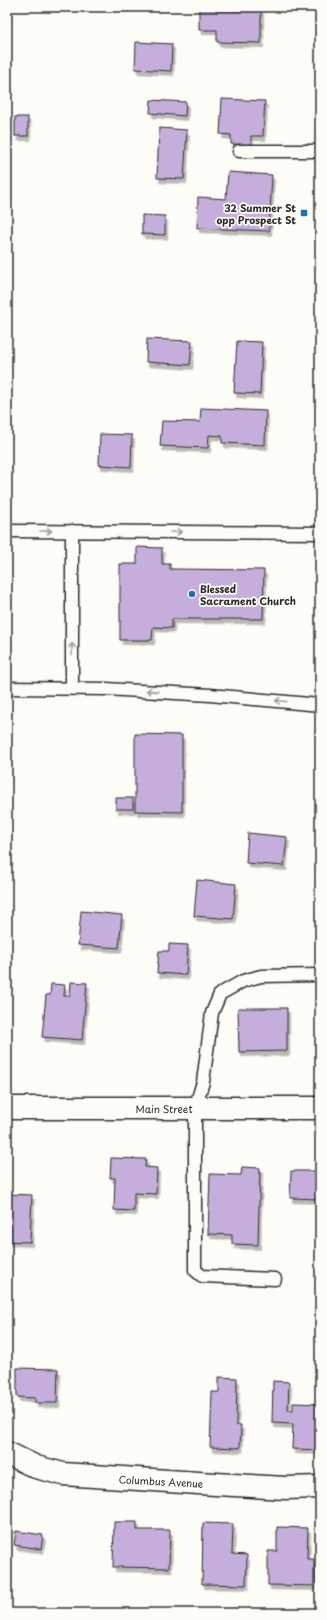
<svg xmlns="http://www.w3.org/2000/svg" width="327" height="1620" font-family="'Playpen Sans',sans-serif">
  <defs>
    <filter id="shadow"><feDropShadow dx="2.5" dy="4.5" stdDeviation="0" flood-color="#0004"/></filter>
  </defs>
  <rect width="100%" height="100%" fill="#fdfcf7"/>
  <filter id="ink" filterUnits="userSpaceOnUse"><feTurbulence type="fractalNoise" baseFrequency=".025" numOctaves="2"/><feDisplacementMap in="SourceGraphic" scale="8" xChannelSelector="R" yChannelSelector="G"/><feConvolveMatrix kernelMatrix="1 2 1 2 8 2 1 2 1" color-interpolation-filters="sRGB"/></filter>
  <g filter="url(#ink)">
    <g fill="#c5aedc" stroke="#2b2b2b" filter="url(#shadow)">
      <path d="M199 9H261V43L217 42V30H199Z"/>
      <path d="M136 42 172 44 171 71 135 69Z"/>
      <path d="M222 99 265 101 263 136H251V145L231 144V135L220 134Z"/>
      <path d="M151 100 186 102 185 116 150 113Z"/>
      <rect x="15" y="117" width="13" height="19"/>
      <path d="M159 128 187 130 184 179 157 178Z"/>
      <path d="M228 172 272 175 269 231 197 228 198 197 226 199Z"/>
      <path d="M142 215 165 216V235L142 234Z"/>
      <path d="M147 339 192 341 190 365 146 362Z"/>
      <path d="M237 341 262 342 260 394 234 393Z"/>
      <path d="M201 408 266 411 265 445 222 443V436L209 435 208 448 160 446 162 421 200 422Z"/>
      <path d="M100 434 132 435 131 467 99 465Z"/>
      <path d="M137 547 162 548V564H170V569L264 570 263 619H172V628L153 627 152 640H120V564H137Z"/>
      <path d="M135 734 182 735V812L135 811Z"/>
      <rect x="116" y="798" width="17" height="11"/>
      <path d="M248 833 287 837 284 866 246 863Z"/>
      <path d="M197 880 236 884 233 919 194 916Z"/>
      <path d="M81 911 122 915 119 948 78 945Z"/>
      <path d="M169 944 188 945 186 975 157 973 159 951H169Z"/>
      <path d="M71 982 87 983 82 1040 42 1037 46 995H50L51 984 65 985 64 996H70Z"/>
      <path d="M238 1008H287V1051L239 1052Z"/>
      <path d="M111 1158 146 1159 145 1167 157 1168 156 1194 134 1193V1211L114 1210 115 1178H110Z"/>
      <path d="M242 1167 260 1168 258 1245 232 1244V1235L208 1234 210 1174 241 1175Z"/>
      <path d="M291 1171H320V1199L290 1198Z"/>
      <path d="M7 1194 32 1195 30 1242 7 1241Z"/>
      <path d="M17 1368 58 1369 57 1403H35V1398L17 1397Z"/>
      <path d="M219 1377 237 1378 236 1425H241L240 1448 210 1447 212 1392H219Z"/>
      <path d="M273 1381 289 1382 288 1410H293V1403L320 1404V1450L292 1449 293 1424 272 1423Z"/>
      <path d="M114 1522H137V1530H170L169 1568 113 1567Z"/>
      <path d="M203 1523 233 1524 232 1554 247 1555 246 1585 202 1584Z"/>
      <path d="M277 1527 308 1528 307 1559H314V1586L268 1585V1551H277Z"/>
      <path d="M16 1531 43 1535 41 1549 14 1545Z"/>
    </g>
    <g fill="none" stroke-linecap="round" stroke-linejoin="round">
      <g stroke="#2b2b2b" stroke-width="15">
        <g id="service">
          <path d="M239 151H320"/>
          <path d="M7 531 320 533"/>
          <path d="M7 688 106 689 210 695 320 705"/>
          <path d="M72 688V531"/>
          <path d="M275 1279 202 1276 195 1270V1108L203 1082 212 1013 220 994 243 981 261 976 320 975"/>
        </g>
      </g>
      <g stroke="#2b2b2b" stroke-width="25">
        <path id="minor" d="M7 1453 36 1467 63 1474 198 1483 286 1488 320 1487"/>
      </g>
      <g stroke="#2b2b2b" stroke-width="25">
        <path id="primary" d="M7 1108H320"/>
      </g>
      <use href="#service" stroke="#fdfcf7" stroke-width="12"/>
      <use href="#minor" stroke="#fdfcf7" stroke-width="22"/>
      <use href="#primary" stroke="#fdfcf7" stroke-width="22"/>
    </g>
    <defs><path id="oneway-shaft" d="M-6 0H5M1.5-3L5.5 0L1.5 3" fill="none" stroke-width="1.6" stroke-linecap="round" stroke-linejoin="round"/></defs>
    <g stroke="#9e9e9b">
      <use href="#oneway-shaft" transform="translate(46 531)"/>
      <use href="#oneway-shaft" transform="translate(176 532)"/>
      <use href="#oneway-shaft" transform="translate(72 649) rotate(-90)"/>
      <use href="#oneway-shaft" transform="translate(152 691) rotate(-176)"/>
      <use href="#oneway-shaft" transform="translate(281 701) rotate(-175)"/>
    </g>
  </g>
  <g fill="#1f6fb2" stroke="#fdfcf7" stroke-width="1.5">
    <rect x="300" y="209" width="8" height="8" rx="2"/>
    <circle cx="192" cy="594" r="4"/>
  </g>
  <g text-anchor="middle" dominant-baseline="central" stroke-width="3.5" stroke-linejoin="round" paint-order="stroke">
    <g font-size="10" font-weight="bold" fill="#2b2b2b" stroke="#fdfcf7" text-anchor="end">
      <text x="296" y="207">32 Summer St<tspan x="296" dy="12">opp Prospect St</tspan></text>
      <text x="200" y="588" text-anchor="start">Blessed<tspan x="200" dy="12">Sacrament Church</tspan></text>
    </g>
    <g font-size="10" fill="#2b2b2b" stroke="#fdfcf7">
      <text x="164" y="1108">Main Street</text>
      <text transform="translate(161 1481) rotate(3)">Columbus Avenue</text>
    </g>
  </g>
  <rect width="327" height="1620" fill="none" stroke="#fdfcf7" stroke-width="24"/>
  <rect x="12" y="12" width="303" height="1596" fill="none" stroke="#2b2b2b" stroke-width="1.5" filter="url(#ink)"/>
</svg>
